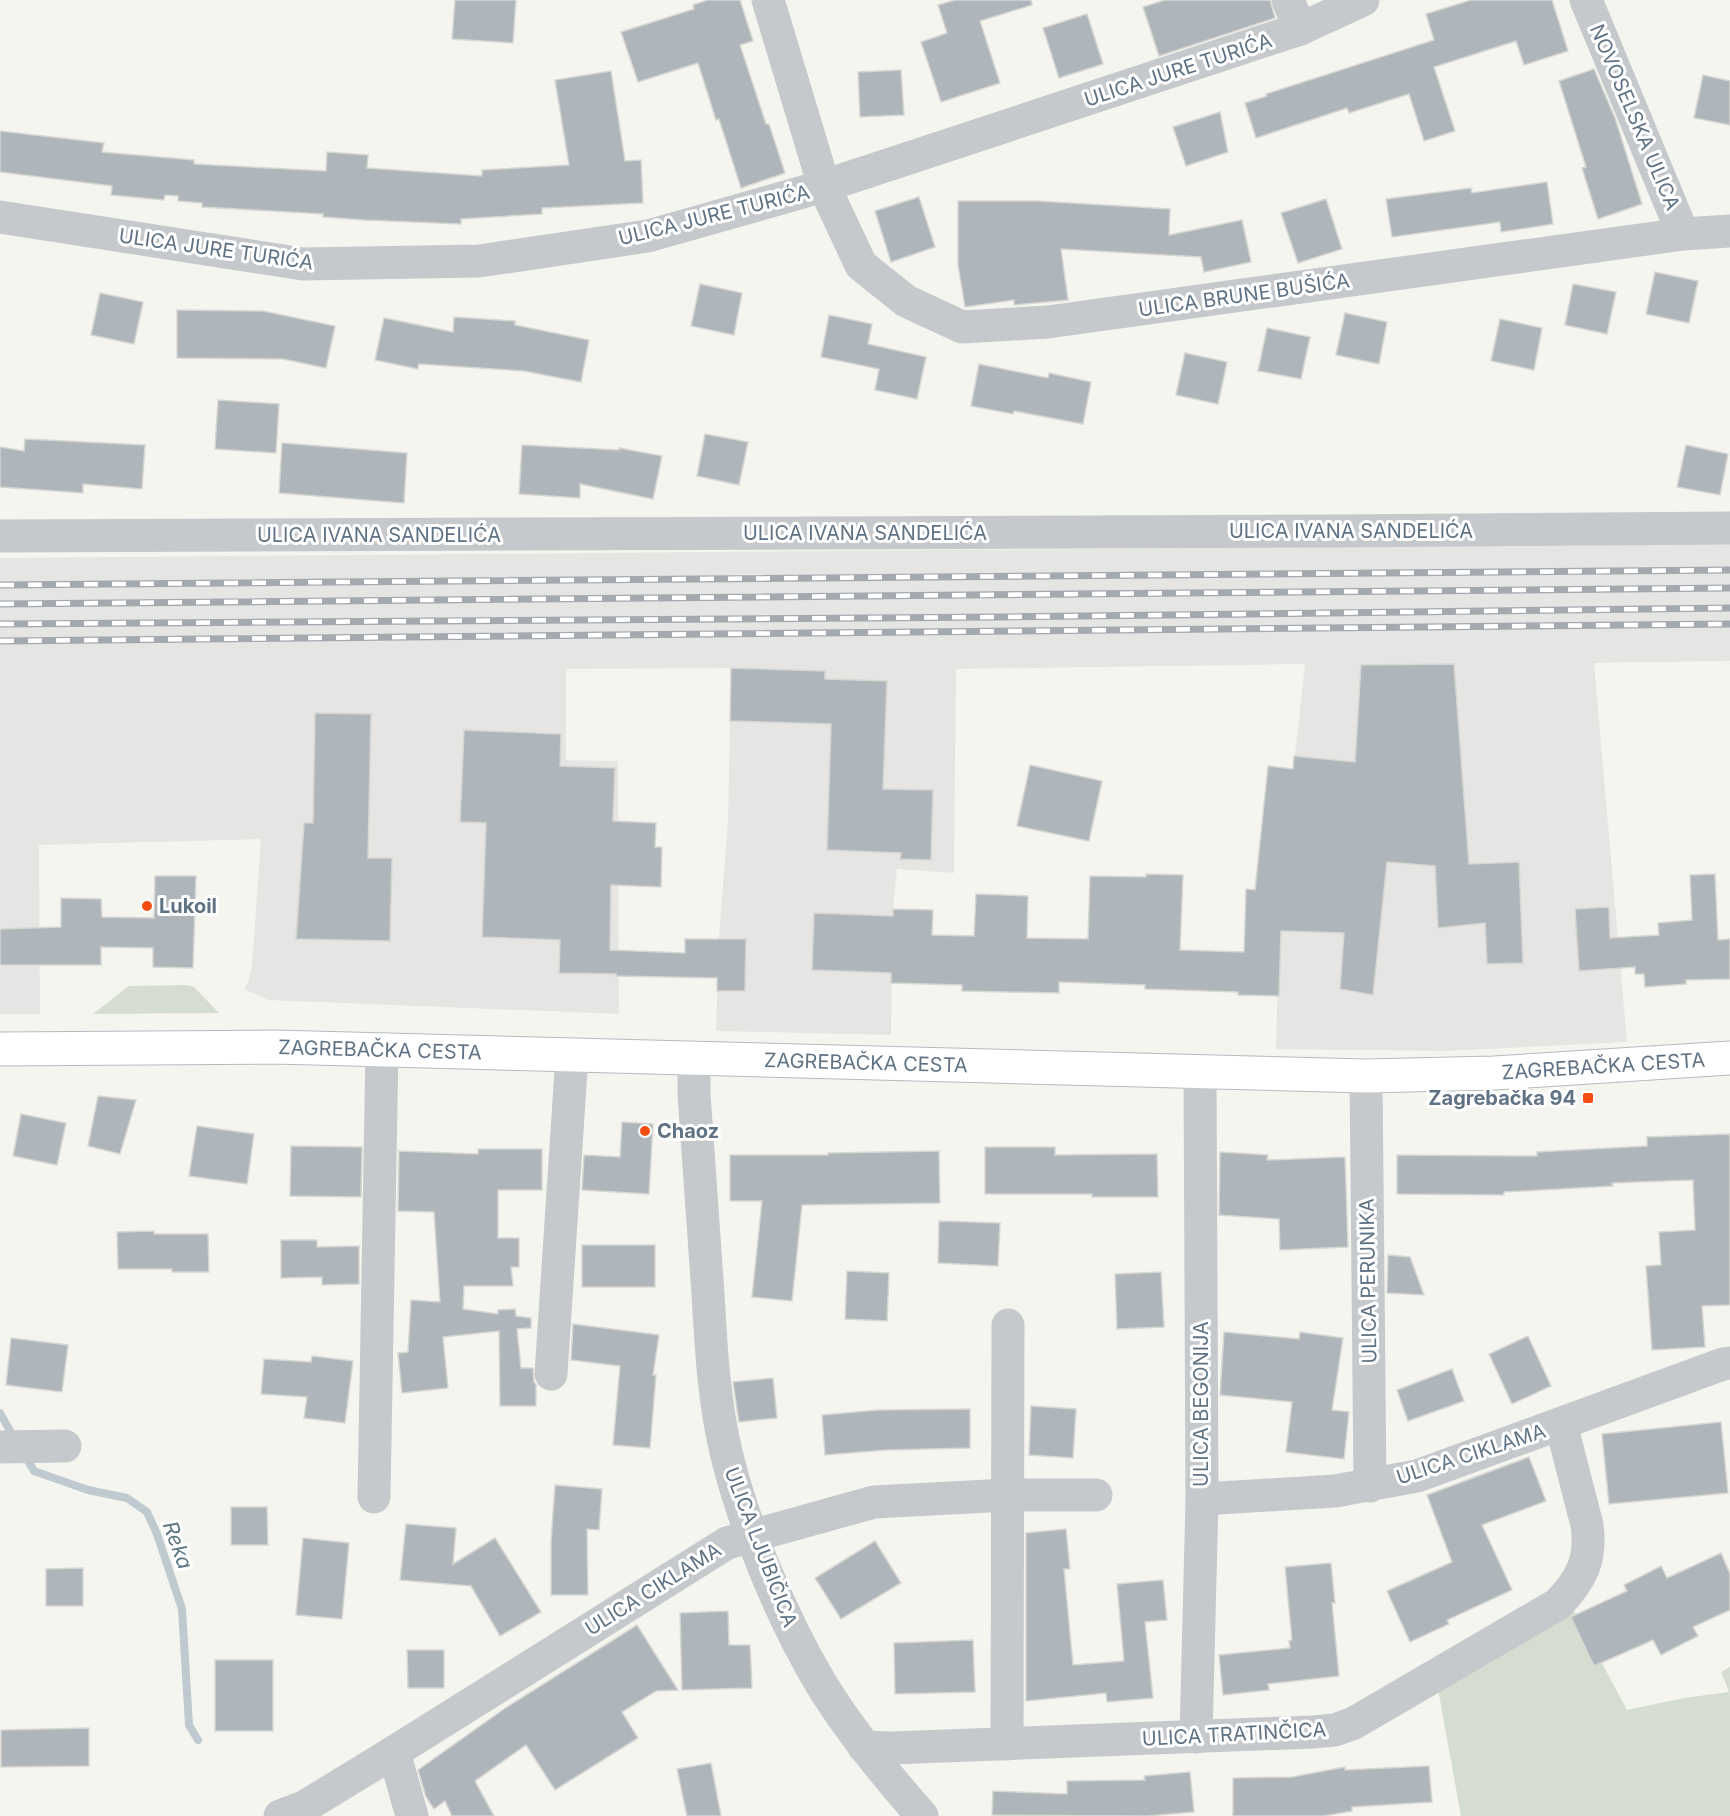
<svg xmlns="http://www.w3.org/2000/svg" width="1730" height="1816" font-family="Inter,sans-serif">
  <rect width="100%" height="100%" fill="#f5f5f0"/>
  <path fill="#e5e6e4" d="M1730 542V661L1594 663 1627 1042 1446 1051 1276 1049 1280 890 1305 664 956 669 954 873 897 869 893 909 891 1035 716 1031 719 938 728 819 731 668 566 669V760L618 761 619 1014 268 1000 244 989 248 982 252 966 261 839 39 845 40 1014H0V558L1547 545Z"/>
  <g fill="#d5ddd1">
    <path d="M186 985 194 987 219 1013 93 1014 129 986Z"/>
    <path d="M1573 1609 1627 1710 1684 1698 1729 1692 1721 1672 1730 1667V1816H1461L1438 1689Z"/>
  </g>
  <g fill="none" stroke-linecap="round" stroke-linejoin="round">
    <g stroke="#bfcad0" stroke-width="8">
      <path d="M0 1413 14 1438"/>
      <path d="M24 1454 34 1471 88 1490 127 1498 147 1512 157 1534 182 1609 189 1725 198 1740"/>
    </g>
  </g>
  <g fill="#aeb6bb" stroke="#d6d6d3" stroke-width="1.5">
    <path d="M455 0H516L513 43 452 39Z"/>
    <path d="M708 0H740L753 41 740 45 766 124H769L785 173 741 188 719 119 716 120 698 63 638 82 621 32 694 9 693 5Z"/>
    <path d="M955 0H1031L1032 5 980 21 1000 83 941 102 921 42 947 33 938 5Z"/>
    <path d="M1165 0H1270L1275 18 1159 56 1143 7Z"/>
    <path d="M1471 0H1552L1568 51 1524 65 1516 41 1434 67 1455 131 1424 141 1409 94 1349 113 1347 108 1256 138 1245 103 1267 96 1266 94 1434 40 1426 14Z"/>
    <path d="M1087 14 1103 64 1059 78 1043 28Z"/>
    <path d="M1594 69 1615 118 1642 204 1598 219 1582 168 1586 167 1559 81Z"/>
    <path d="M901 70 904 115 860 117 858 72Z"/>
    <path d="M611 71 625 161 641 160 643 203 542 208V214L461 219V224L364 220 323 217V214L202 207V203L178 201V196L165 195 164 200 111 195 112 186 0 172V131L104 143 102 152 194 160V164L326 171 327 152 368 155 367 168 482 176V170L569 165 555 80Z"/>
    <path d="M1703 75 1730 81V125L1694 118Z"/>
    <path d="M1220 112 1228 152 1186 166 1173 127Z"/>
    <path d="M1547 182 1553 224 1501 232 1500 222 1392 237 1386 199 1471 188 1472 193Z"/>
    <path d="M919 197 935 247 891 262 875 211Z"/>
    <path d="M1326 199 1342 249 1298 263 1281 213Z"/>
    <path d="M958 201H1038L1170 209 1169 235 1242 220 1251 262 1204 272 1201 257 1061 249 1068 300 1014 305V300L965 307 958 265Z"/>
    <path d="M1655 272 1698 281 1689 323 1646 314Z"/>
    <path d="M700 284 742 293 734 335 691 326Z"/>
    <path d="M1573 284 1616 292 1607 334 1565 325Z"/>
    <path d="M100 293 143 302 134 344 91 335Z"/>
    <path d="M177 310 263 311 335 326 326 368 283 359 177 358Z"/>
    <path d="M1345 313 1387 322 1379 364 1336 355Z"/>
    <path d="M829 315 872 324 868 344 926 357 917 399 875 390 879 369 821 357Z"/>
    <path d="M454 317 515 321V325L589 340 581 382 524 371 419 364 418 369 375 360 384 318 453 332Z"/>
    <path d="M1500 319 1542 328 1534 370 1491 361Z"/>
    <path d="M1267 328 1310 337 1301 379 1258 371Z"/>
    <path d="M1185 353 1227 362 1218 404 1176 395Z"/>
    <path d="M979 364 1048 378 1049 373 1091 382 1083 424 1014 411 1013 414 971 406Z"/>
    <path d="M218 400 279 404 276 453 215 449Z"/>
    <path d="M705 434 748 442 739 485 697 476Z"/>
    <path d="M25 439 145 445 142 489 83 484V493L0 487V447L24 451Z"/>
    <path d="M282 443 407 453 404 503 279 493Z"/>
    <path d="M522 445 619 450V448L662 456 653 499 580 484V498L519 494Z"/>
    <path d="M1686 445 1728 454 1720 495 1677 487Z"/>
    <path d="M1454 664 1469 864 1519 862 1523 963 1487 964 1485 923 1438 928 1435 866 1387 862 1373 995 1340 989 1344 933 1281 931 1279 996 1238 995V992L1145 989V985L1059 982V993L962 991V985L891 983V973L812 970 814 913 893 916V909L933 910 932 935 974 936 976 894 1028 896 1027 938 1088 939 1090 876 1146 877V874L1183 875 1180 950 1244 952 1246 889 1255 890 1268 766 1293 769 1294 756 1355 762 1361 665Z"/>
    <path d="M731 668 825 671V679L887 681 883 789 933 790 931 860 900 859 901 853 827 850 831 724 730 721Z"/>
    <path d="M315 713 371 714 368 858H392L390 941 296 939 304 823H313Z"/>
    <path d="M464 730 561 734 560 766 615 768 613 821 656 823 655 847H662L661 887 611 885 610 950 685 953V939H746L745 991H717V978L616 976V974L559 973 560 940 482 937 486 823 460 822Z"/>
    <path d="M1030 765 1102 781 1089 841 1017 826Z"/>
    <path d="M1715 874 1718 940 1730 939V979L1686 980V984L1645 987 1644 974H1635V967L1579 971 1575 909 1609 907 1610 938 1659 935 1658 923 1692 920 1690 875Z"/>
    <path d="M155 876H196L193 968 153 967V948L101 947V965H0V929L61 927V898L101 899 102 917 154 918Z"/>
    <path d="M98 1096 136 1100 120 1154 88 1146Z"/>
    <path d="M21 1114 66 1123 57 1165 13 1156Z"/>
    <path d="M622 1122 653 1124 649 1194 582 1190 584 1155 620 1157Z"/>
    <path d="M197 1126 254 1134 247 1184 189 1176Z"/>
    <path d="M1730 1134V1305L1702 1306 1705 1347 1652 1350 1646 1266 1661 1265 1659 1232 1695 1230 1693 1180 1612 1183 1613 1186 1504 1192V1195L1397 1194V1155L1537 1156V1152L1647 1146V1137Z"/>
    <path d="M291 1146 362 1147 361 1197 290 1196Z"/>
    <path d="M985 1147H1055V1155L1157 1154 1158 1197H1092V1194H985Z"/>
    <path d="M478 1149H542V1190H498V1238H519V1267H511L513 1286H464L463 1309 498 1314V1310L515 1309 516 1316 531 1318V1328L517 1329 521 1368H533L534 1382 536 1385V1406H500L499 1331 443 1337 448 1388 402 1393 398 1353 408 1352 411 1300 440 1302 434 1212 398 1211 399 1151 478 1154Z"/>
    <path d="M939 1151 940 1203 802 1205 792 1301 752 1297 762 1201H730V1155H828V1153Z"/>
    <path d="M1220 1152 1268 1155 1267 1160 1345 1157 1348 1247 1280 1250 1279 1219 1219 1215Z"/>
    <path d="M939 1221 1000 1223 998 1266 938 1263Z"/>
    <path d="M154 1231V1234H208L209 1272H172V1269H118L117 1232Z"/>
    <path d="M281 1240H317V1247L359 1246V1284L322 1285V1277L281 1278Z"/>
    <rect x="582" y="1245" width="73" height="42"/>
    <path d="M1388 1255 1410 1257 1424 1295 1387 1293Z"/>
    <path d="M847 1271 889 1273 887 1321 845 1319Z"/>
    <path d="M1161 1272 1164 1327 1117 1329 1115 1274Z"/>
    <path d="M573 1324 659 1335 653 1375H656L650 1448 613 1445 620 1366 571 1360Z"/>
    <path d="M1224 1332 1299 1339 1300 1332 1343 1338 1332 1410 1349 1412 1344 1459 1286 1452 1292 1402 1220 1395Z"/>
    <path d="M1528 1336 1551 1386 1512 1404 1489 1354Z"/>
    <path d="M11 1338 68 1345 62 1392 6 1385Z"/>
    <path d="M312 1356 353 1361 345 1423 304 1418 307 1397 261 1394 264 1359 311 1362Z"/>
    <path d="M1452 1369 1464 1401 1408 1421 1397 1390Z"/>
    <path d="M773 1378 777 1418 739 1422 733 1382Z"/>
    <path d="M1031 1406 1076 1409 1073 1458 1029 1455Z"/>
    <path d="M970 1409V1448L886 1450 825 1455 822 1415 879 1410Z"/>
    <path d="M1721 1422 1728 1493 1609 1504 1602 1434Z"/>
    <path d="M1529 1457 1546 1501 1482 1525 1512 1590 1447 1620 1449 1624 1410 1642 1387 1591 1452 1562 1427 1495Z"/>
    <path d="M555 1485 602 1489 599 1530 587 1529 588 1595H551V1541Z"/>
    <path d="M231 1507H267L268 1545H231Z"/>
    <path d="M406 1524 456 1528 453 1564 495 1538 541 1612 500 1636 471 1586 400 1580Z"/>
    <path d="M1066 1529 1070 1569H1064L1073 1665 1124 1661 1117 1584 1163 1580 1167 1620 1145 1622 1153 1698 1107 1702 1106 1693 1026 1701V1533Z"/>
    <path d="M303 1538 349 1543 342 1619 296 1615Z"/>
    <path d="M875 1541 901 1583 841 1619 815 1578Z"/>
    <path d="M1721 1553 1730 1574V1610L1693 1627 1698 1636 1661 1655 1653 1640 1594 1666 1571 1617 1573 1616 1627 1591 1624 1585 1661 1566 1667 1578Z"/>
    <path d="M1331 1563 1335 1603H1332L1339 1676 1268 1684 1269 1690 1223 1695 1219 1655 1290 1648 1289 1641 1292 1640 1285 1567Z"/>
    <path d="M83 1568V1606H46V1569Z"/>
    <path d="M728 1611 729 1645H750L752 1688 682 1690 680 1613Z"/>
    <path d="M637 1625 678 1690 656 1691 622 1712 638 1738 555 1790 526 1745 475 1781 494 1816H452L445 1801 434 1809 426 1797 418 1770 504 1709Z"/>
    <path d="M973 1640 975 1692 895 1694 894 1643Z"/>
    <path d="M407 1650H444V1688H408Z"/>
    <rect x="215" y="1660" width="58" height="71"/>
    <path d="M89 1728V1766L1 1767V1730Z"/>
    <path d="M711 1763 721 1816H687L677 1769Z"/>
    <path d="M1429 1766 1432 1802 1352 1807V1811L1324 1816H1233V1778L1292 1777 1345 1767V1770Z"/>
    <path d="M1190 1772 1194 1812 1147 1816 992 1815 993 1791 1067 1794V1781L1145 1780 1144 1776Z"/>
  </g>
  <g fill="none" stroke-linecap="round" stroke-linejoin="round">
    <g stroke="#b6babe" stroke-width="35">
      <g id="major">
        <path id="s1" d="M0 1049 275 1047 1366 1076 1494 1073 1730 1058"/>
      </g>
    </g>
    <g stroke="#c6c9cc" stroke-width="33">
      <path d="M768 0 824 186 861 265 906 301 962 327 1048 322 1683 234 1730 231"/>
      <path d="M1288 0 1300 29"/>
      <path d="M1586 0 1683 234"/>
      <path d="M0 217 303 264 479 261 648 236 824 186 1300 29 1363 0"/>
      <path d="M0 536 1335 531 1730 528"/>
      <path d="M694 1058V1094C699 1161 703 1227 708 1294 711 1348 714 1404 727 1456 745 1529 782 1618 820 1682 849 1730 885 1774 922 1816"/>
      <path d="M1366 1076 1370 1486"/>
      <path d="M551 1374 572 1055"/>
      <path d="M0 1447 65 1446"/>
      <path d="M374 1497 382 1049"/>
      <path d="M1202 1499 1335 1491 1417 1476 1723 1364 1730 1363"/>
      <path d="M1196 1737 1202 1499 1200 1072"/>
      <path d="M1007 1744 1008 1325"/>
      <path d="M864 1747 891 1748 1313 1732 1335 1730 1354 1723 1558 1604C1581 1580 1592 1560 1587 1525L1561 1424"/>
      <path d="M280 1816 304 1807 394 1752"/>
      <path d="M412 1816 394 1752 727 1543 874 1502 1007 1495H1096"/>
    </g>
    <use href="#major" stroke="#fff" stroke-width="33"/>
    <g stroke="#a3a9af" stroke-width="7">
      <g id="rail">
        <path d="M0 585 1730 570"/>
        <path d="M0 604 1730 588"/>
        <path d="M0 624 1001 617 1730 608"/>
        <path d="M0 641 1730 624"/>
      </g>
    </g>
    <use href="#rail" stroke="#fff" stroke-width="4.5" stroke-dasharray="14" stroke-linecap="butt"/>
  </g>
  <g fill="#f54d0f" stroke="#fff" stroke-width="2">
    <circle cx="147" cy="906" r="6"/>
    <rect x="1582" y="1092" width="12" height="12" rx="3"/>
    <circle cx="645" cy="1131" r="6"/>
  </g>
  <g text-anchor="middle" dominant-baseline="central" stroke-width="6" stroke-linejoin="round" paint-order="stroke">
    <g font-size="20" fill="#607385" stroke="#fff">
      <text transform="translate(1178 70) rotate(-18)">ULICA JURE TURIĆA</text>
      <text transform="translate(1635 117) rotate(67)">NOVOSELSKA ULICA</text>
      <text transform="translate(714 215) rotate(-14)">ULICA JURE TURIĆA</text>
      <text transform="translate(216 249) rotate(8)">ULICA JURE TURIĆA</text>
      <text transform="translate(1244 295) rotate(-8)">ULICA BRUNE BUŠIĆA</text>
      <text x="1351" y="531">ULICA IVANA SANDELIĆA</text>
      <text x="865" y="533">ULICA IVANA SANDELIĆA</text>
      <text x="379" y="535">ULICA IVANA SANDELIĆA</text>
      <text stroke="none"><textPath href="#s1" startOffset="380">ZAGREBAČKA CESTA</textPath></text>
      <text stroke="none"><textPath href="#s1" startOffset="866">ZAGREBAČKA CESTA</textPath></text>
      <text stroke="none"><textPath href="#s1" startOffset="1604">ZAGREBAČKA CESTA</textPath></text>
      <text transform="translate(1368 1281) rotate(-91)">ULICA PERUNIKA</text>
      <text transform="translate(1201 1404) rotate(-90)">ULICA BEGONIJA</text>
      <text transform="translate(1471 1454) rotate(-18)">ULICA CIKLAMA</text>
      <text transform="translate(761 1547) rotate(69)">ULICA LJUBIČICA</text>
      <text transform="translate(653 1589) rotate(-32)">ULICA CIKLAMA</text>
      <text transform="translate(1234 1734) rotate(-3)">ULICA TRATINČICA</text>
    </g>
    <g font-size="20" font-weight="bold" fill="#607385" stroke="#fff" text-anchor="start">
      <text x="159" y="906">Lukoil</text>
      <text x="1576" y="1098" text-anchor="end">Zagrebačka 94</text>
      <text x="657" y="1131">Chaoz</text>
    </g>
    <g font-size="21" font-style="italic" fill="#5b7782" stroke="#fff">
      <text transform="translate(178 1545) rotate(70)">Reka</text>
    </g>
  </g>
</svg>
